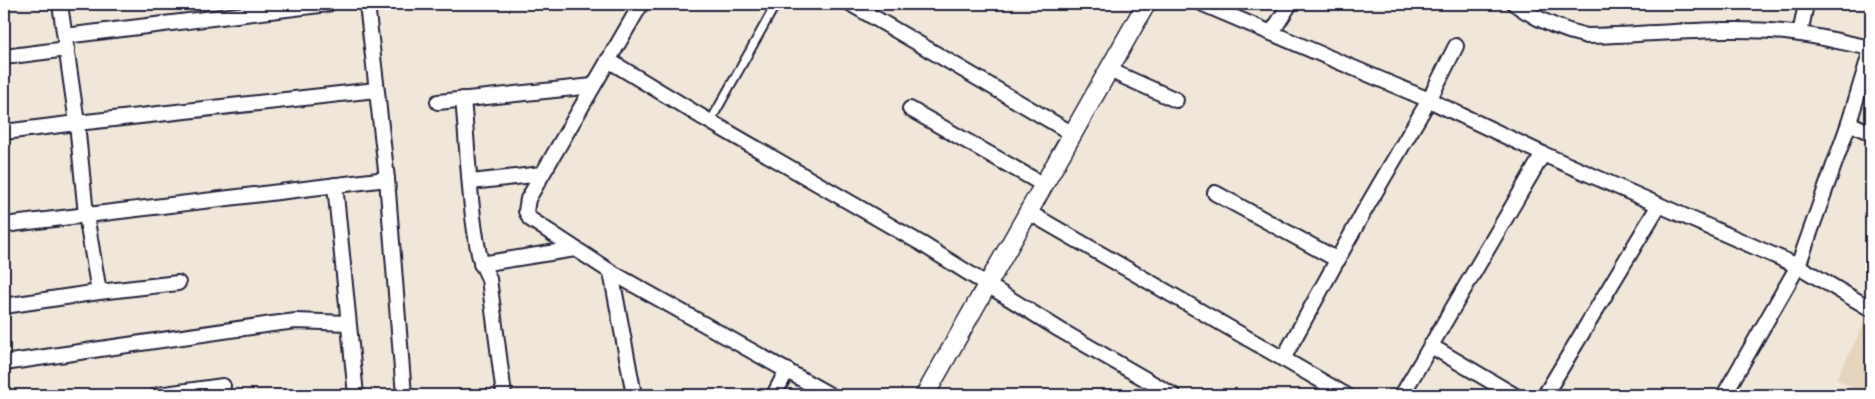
<svg xmlns="http://www.w3.org/2000/svg" width="1875" height="399" font-family="Mynerve,sans-serif">
  <rect width="100%" height="100%" fill="#f0e6d9"/>
  <filter id="ink" filterUnits="userSpaceOnUse"><feTurbulence type="fractalNoise" baseFrequency=".02" numOctaves="2"/><feDisplacementMap in="SourceGraphic" scale="10" xChannelSelector="R" yChannelSelector="G"/><feConvolveMatrix kernelMatrix="1 2 1 2 8 2 1 2 1" color-interpolation-filters="sRGB"/></filter>
  <g filter="url(#ink)">
    <path fill="#e6d5be" d="M1870 312 1871 395H1866L1836 379Z"/>
    <g fill="none" stroke-linecap="round" stroke-linejoin="round">
      <g stroke="#22223b" stroke-width="11">
        <path id="service" d="M710 122 776 4"/>
      </g>
      <g stroke="#22223b" stroke-width="18">
        <g id="minor">
          <path d="M367 4 387 179 404 395"/>
          <path d="M641 4 528 199 526 211 530 219 611 272 830 395"/>
          <path d="M851 4 1073 134"/>
          <path d="M1203 4 1429 100 1543 154 1798 266 1871 309"/>
          <path d="M1515 4C1537 20 1561 30 1587 36 1654 35 1728 25 1793 33 1819 36 1845 43 1871 48"/>
          <path d="M1272 32 1290 4"/>
          <path d="M1800 34 1806 4"/>
          <path d="M65 36 328 4"/>
          <path d="M4 57 67 49"/>
          <path d="M608 60 702 117 922 244 1060 330 1173 395"/>
          <path d="M1109 70 1176 100"/>
          <path d="M463 99C468 149 469 206 479 254 481 264 486 271 489 279L504 395"/>
          <path d="M438 102 593 86"/>
          <path d="M910 109 1044 185"/>
          <path d="M1849 123 1871 133"/>
          <path d="M4 132 77 123 60 4"/>
          <path d="M471 182 542 174"/>
          <path d="M335 185 356 395"/>
          <path d="M1215 193 1338 260"/>
          <path d="M1028 212 1346 395"/>
          <path d="M4 225 387 179"/>
          <path d="M481 264 575 249"/>
          <path d="M611 272 634 395"/>
          <path d="M99 292 178 283"/>
          <path d="M4 306 99 292 86 215 77 123 376 90"/>
          <path d="M1431 346 1514 395"/>
          <path d="M1283 359 1363 213 1429 100 1456 46"/>
          <path d="M4 363 272 324 296 321 348 323"/>
          <path d="M158 395 223 386"/>
          <path d="M774 395 787 370"/>
          <path d="M1402 395 1543 154"/>
          <path d="M1545 395 1659 205"/>
          <path d="M1724 395 1798 266 1849 123 1871 50"/>
        </g>
      </g>
      <g stroke="#22223b" stroke-width="21">
        <path id="tertiary" d="M925 395 1146 4"/>
      </g>
      <use href="#service" stroke="#fff" stroke-width="7"/>
      <use href="#minor" stroke="#fff" stroke-width="14"/>
      <use href="#tertiary" stroke="#fff" stroke-width="18"/>
    </g>
  </g>
  <rect width="1875" height="399" fill="none" stroke="#fff" stroke-width="20"/>
  <rect x="10" y="10" width="1855" height="379" fill="none" stroke="#22223b" stroke-width="2" filter="url(#ink)"/>
</svg>
